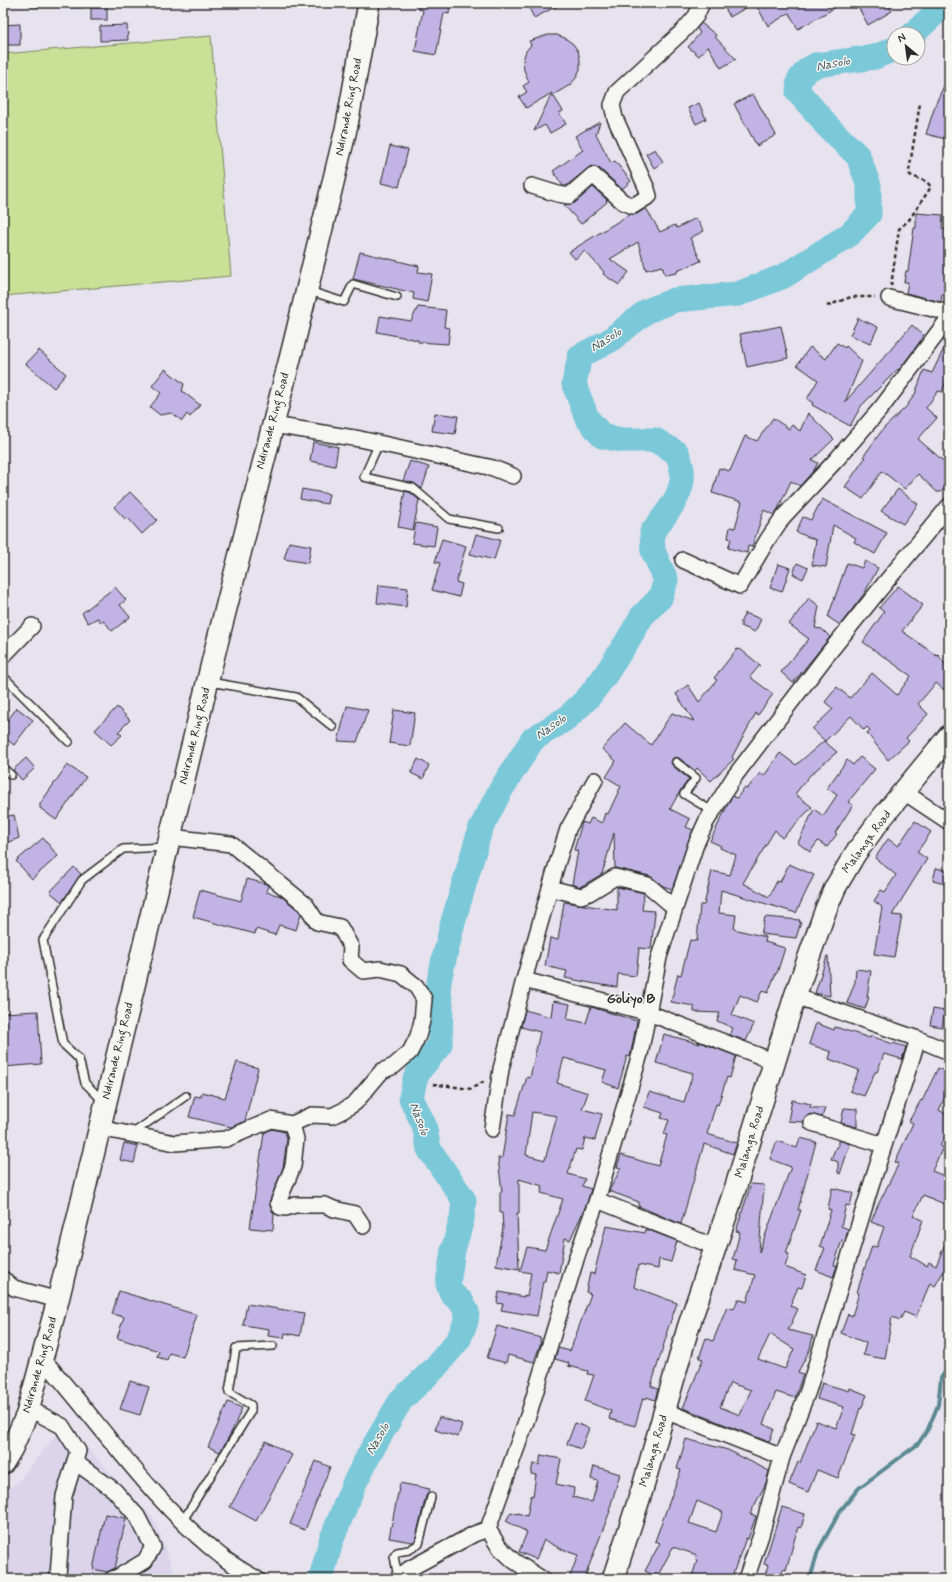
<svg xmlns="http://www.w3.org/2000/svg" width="952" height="1582" font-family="Mynerve,sans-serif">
  <rect width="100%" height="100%" fill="#e6e2ee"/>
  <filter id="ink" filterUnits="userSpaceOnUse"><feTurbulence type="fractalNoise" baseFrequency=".025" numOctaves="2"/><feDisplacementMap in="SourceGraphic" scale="8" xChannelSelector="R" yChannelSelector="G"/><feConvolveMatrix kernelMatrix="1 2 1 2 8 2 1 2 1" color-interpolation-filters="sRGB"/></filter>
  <g filter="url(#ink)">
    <path fill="#dbd4eb" d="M65 1424 155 1521 176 1579H3V1492L18 1482Z"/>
    <path fill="#c8e197" stroke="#7a8661" d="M211 36 231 276 3 296V54Z"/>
    <path fill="#7ac8d8" stroke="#5a8993" d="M30 3H82V8L30 7Z"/>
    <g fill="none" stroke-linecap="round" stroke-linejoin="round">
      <path stroke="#5a8993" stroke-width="4" d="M810 1579 818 1551 840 1511 859 1488 918 1444 928 1429 938 1405 941 1378 949 1367"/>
      <g stroke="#7ac8d8" stroke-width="25">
        <path d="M913 34 946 3"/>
        <path d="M822 119 798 92 799 80 807 70 816 65 875 57 894 49"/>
        <path d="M321 1579 331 1541 354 1484 372 1449 401 1400 434 1369 459 1339 466 1321 467 1312 462 1302 452 1294 448 1284 453 1250 462 1219 464 1200 429 1149 424 1125 411 1098 415 1079 421 1068 440 1045 441 1005 438 989 440 976 453 922 480 830 500 791 533 739 567 718 588 698 604 677 628 640 642 616 660 598 666 580 653 551 652 532C665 515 685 494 682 471 682 465 679 459 677 453L655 440H622L602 436 587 418 574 384 580 356 609 341 647 311 675 300 738 294 784 276 849 235 869 214V186L858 156 825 124"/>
      </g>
    </g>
    <g fill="#c1b4e5" stroke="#2b2b2b" fill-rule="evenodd">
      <path d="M419 3H450L449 14 444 13 436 55 415 51 423 10 418 9Z"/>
      <path d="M527 3H563L534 18Z"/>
      <path d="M722 3H754L730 17Z"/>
      <path d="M755 3H843L798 29 789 13 768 26Z"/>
      <path d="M856 3H887L892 11 868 25Z"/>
      <rect x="91" y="8" width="16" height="12"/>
      <path d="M701 23 716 35 715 37 736 59 721 68 708 46 699 56 688 47 700 33 697 28Z"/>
      <path d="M20 24V45H3V25Z"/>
      <path d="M127 25 128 40 100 41V26Z"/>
      <path d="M548 35H557L565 38 573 44 578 51 580 60V69L576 78 570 85 553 95 563 111 559 113 566 124 550 133 545 125 534 131 552 93 526 108 519 97 527 92 523 86 529 82 524 70 523 60 526 51 531 45 529 41Z"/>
      <path d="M949 75V140L926 134 936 103Z"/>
      <path d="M753 94 776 135 757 146 734 104Z"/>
      <path d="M699 103 706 119 696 124 688 108Z"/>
      <path d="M600 122 596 134 611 163 615 161 631 181 622 189 599 168 591 166 566 186H563L553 171 583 150 575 136Z"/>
      <path d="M390 146 408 150 399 187 381 183Z"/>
      <path d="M655 149 663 162 654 168 646 154Z"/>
      <path d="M593 187 607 200 606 201 607 202 581 224 564 205 575 203Z"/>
      <path d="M646 208 660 232 675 225 677 228 696 218 704 231 690 238 701 261 677 271V273L665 275 662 266 646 270 638 242 610 259 629 272 619 285 603 274 604 272 585 251 575 259 569 252 630 214H637Z"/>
      <path d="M916 213 943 215 942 229 949 230V295L942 294 941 302 906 293 908 282H904L906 271H908L914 228H916Z"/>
      <path d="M360 252 419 266 418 272 432 274 427 302 413 299 414 293 353 279Z"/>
      <path d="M418 307 446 310 444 327 450 328 448 344 418 342V340L377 332 380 316 411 321Z"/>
      <path d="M858 318 878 327 870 344 850 335Z"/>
      <path d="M912 325 924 336 899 370 898 369 861 406 850 426 812 405 813 403 807 399 818 380 797 365 810 347 826 359 837 343 845 348 846 346 862 361 845 402Z"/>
      <path d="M781 326 788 358 747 367 740 334Z"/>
      <path d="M949 338V373L942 392 938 391 926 408 937 418 918 439 949 466V484L941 492H937L918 474 905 489 882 471 863 499 845 487 865 458 863 457 883 429 906 407 915 394 924 370 932 373Z"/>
      <path d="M39 350 66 374 54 388 26 364Z"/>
      <path d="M165 369 184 384 182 391 200 405 190 417 187 414 182 421 172 413 160 415 150 407 161 393 152 386Z"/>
      <path d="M435 413 458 416 455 434 432 431Z"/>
      <path d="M808 413 834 439 812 460 818 463 814 470 800 486 791 481 778 509 774 515 764 510 752 547 748 546 747 553 728 548 731 539 728 538 730 527 735 528 742 502 712 493 719 468 730 471 745 436 757 441 773 418 789 429 792 425 800 431Z"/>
      <path d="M313 442 338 447 335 466 310 461Z"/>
      <path d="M410 461 429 467 422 489 414 483 403 481Z"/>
      <path d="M302 489 329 494 327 504 300 499Z"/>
      <path d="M898 489 918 504 903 524 881 511Z"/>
      <path d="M405 491 411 493 419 500 413 530 398 527Z"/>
      <path d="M130 492 157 520 142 534 128 518 125 519 114 507Z"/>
      <path d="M822 499 887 533 875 554 854 542 856 538 833 525 826 567 812 565 816 540 796 532 803 517 811 520Z"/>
      <path d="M416 523 437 527 434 546 412 543Z"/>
      <path d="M476 534 500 540 494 560 470 554Z"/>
      <path d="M442 539 466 546 456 582 462 584 459 597 432 590 440 563 435 562Z"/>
      <path d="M289 542 311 546 308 563 284 559Z"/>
      <path d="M865 561 878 568 864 594 840 625 828 617 847 563 862 568Z"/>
      <path d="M797 563 808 568 803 579 793 574Z"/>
      <path d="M778 564 790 568 782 592 770 588Z"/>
      <path d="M379 585 408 588 406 607 377 603Z"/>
      <path d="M898 586 923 605 902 631 937 656 938 655 949 669V694L936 683 918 704 928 714 906 738 909 741 888 760 867 733 870 730 867 727 864 730 851 716 825 741 812 729 833 709 825 702 837 687 850 698 872 673 897 695 911 676 863 642 884 612 879 608Z"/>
      <path d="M115 587 126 600 120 605 130 617 112 631 104 621 101 623 98 618 88 623 82 613Z"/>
      <path d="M809 598 819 606 815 628 822 629 830 637 793 683 781 672 809 639 789 624Z"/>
      <path d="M745 613 761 619 755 632 741 626V621Z"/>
      <path d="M737 649 739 650 740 649 760 665 750 677 773 694 758 715 756 713 732 757 734 759 711 781 697 768 695 771 679 758 675 757 672 759 671 763 673 766 689 779 680 791 670 809 690 819 686 827 693 830 672 889 663 886 650 876 615 868 614 833 602 874 580 887 572 884 578 851 574 850 582 823V822L588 824 591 818 602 823 605 813 608 814 621 786 606 777 616 761 602 749 625 723 651 745 672 713 694 721 676 694 688 685 699 702 717 680 714 678Z"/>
      <path d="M347 706 368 710 357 742 338 741Z"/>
      <path d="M117 707 130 720 118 732 122 735 111 745 95 730Z"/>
      <path d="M17 708 33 720 14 745 3 736V726Z"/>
      <path d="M394 710 415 713 410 746 389 743Z"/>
      <path d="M824 741 837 752 810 775 795 794 812 807 782 838 775 830 743 883 769 897 777 881 780 882 789 864 814 875 796 913 721 890 719 913 736 915 734 929 766 937 765 942 785 948 777 973H776L768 993 762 991 757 1002 740 995 732 1015 754 1024 746 1041 730 1035 733 1028 717 1021 720 1013 694 1012V1006L671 1002 678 974 681 975 690 940 697 941 700 905H704L712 871 730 875 736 855 720 848 721 846 710 841 732 796 737 798 744 788 747 789 760 773 764 776 780 753 796 765Z"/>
      <path d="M860 757 875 769 848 802 853 805 835 833 837 834 827 847 818 841 810 852 798 843 814 809 823 816 837 795 827 788 847 760 853 765Z"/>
      <path d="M26 758 35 768 22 780 13 770Z"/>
      <path d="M418 759 429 765 423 779 411 773Z"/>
      <path d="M67 765 86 777 56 820 40 808V804Z"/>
      <path d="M14 815 19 838 6 843 3 837V817Z"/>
      <path d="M915 821 931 832 917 852 927 859 892 915 902 916 894 957 874 954 882 907 874 901 881 890 885 892 896 875 875 858 888 839 898 846Z"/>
      <path d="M43 838 58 856 32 879 16 861Z"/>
      <path d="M74 867 81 874 62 902 50 892Z"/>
      <path d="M936 868 949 871V885L933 881Z"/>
      <path d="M247 879 266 884 268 886 266 892 281 896 299 911 301 914 296 930 279 925 275 935 256 929 255 934 193 917 200 890 241 901Z"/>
      <path d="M617 887 644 893 642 910 654 911 653 914H655L651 949 639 948 636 976 618 974 617 987 601 985 565 978 567 971 545 966 550 938 558 940 564 902 617 910Z"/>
      <path d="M765 917 800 920 799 922H801L796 938 761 934Z"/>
      <path d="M827 956H828L830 996 815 993Z"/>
      <path d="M856 969 871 971 867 997H869L865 1009 847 1003 855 982Z"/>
      <path d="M553 1001 570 1004 567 1019 586 1023 591 1007 637 1021 631 1052 630 1057 627 1056 618 1088 602 1082 606 1070 564 1058 557 1083 588 1093 582 1109 602 1114 595 1140 585 1138 582 1150 576 1149 568 1174 585 1179 582 1186 591 1189 587 1203 570 1240 565 1238 559 1273 547 1270 545 1281H543L537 1316 501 1310 503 1304 497 1303 499 1292 524 1297V1295L527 1296 531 1273 520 1271 527 1247 545 1250 563 1199 541 1193 543 1186 519 1179V1213H517L519 1269 496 1265 503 1228 502 1213H500V1192H502L498 1158H502L509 1114 515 1115 527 1077 530 1078 540 1032 521 1027 525 1010 551 1017ZM532 1112 557 1116 545 1160 526 1155Z"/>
      <path d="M933 1009 945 1011 942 1027 930 1025Z"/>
      <path d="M38 1011 41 1064 3 1067V1013Z"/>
      <path d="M816 1023 834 1030 835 1027 870 1038 871 1036 893 1044V1043L906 1047 902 1059 884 1054 877 1072H875L864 1096 850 1091 859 1070 829 1059 831 1052 809 1044Z"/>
      <path d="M664 1034 700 1044 697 1041 736 1056 730 1078 727 1077 718 1105 716 1104 707 1134 737 1143 733 1154 704 1144 681 1224 638 1206 639 1202 609 1191 621 1168 617 1167 621 1155 658 1166 667 1135 664 1134 669 1120 661 1118 663 1113 644 1107 649 1092 684 1102 693 1073 656 1063Z"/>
      <path d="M237 1062 258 1068 245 1121 231 1127 189 1117 195 1096 201 1097 202 1092 225 1098Z"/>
      <path d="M938 1068 949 1073V1089L939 1110 949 1116V1129L940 1146 943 1147 932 1171 949 1178V1206L923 1195 913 1216 923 1220 910 1256 927 1266 929 1262 936 1266 949 1234V1262L935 1286 930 1283 916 1317 904 1312 900 1320 892 1317 885 1359 863 1355 866 1343 841 1333 848 1314 852 1316 859 1293 857 1292 872 1246 877 1247 884 1227 871 1222 878 1205 899 1163 895 1162 913 1123 909 1121 921 1100 922 1101Z"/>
      <path d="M792 1100 811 1104 810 1108H825L822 1117 810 1114 806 1117 803 1122 788 1121Z"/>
      <path d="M844 1108 857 1109V1127L841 1123Z"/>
      <path d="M272 1129 285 1132 287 1140 283 1168 269 1203 274 1214 273 1230 250 1228 264 1133Z"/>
      <path d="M800 1138 816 1142 798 1210H801L786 1253 789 1254 785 1267 806 1275 802 1288 798 1287 790 1306 798 1309 788 1330 813 1336 810 1349 798 1372 803 1374 795 1398 776 1392 763 1424 774 1429 769 1442 683 1408 703 1359 699 1358 706 1338 713 1341 727 1307 734 1309 738 1299 747 1302 755 1275 735 1270 737 1260 733 1259 740 1232 736 1231 751 1184 764 1185 759 1252 791 1167 770 1159 777 1141 797 1148ZM770 1334 794 1349 785 1369 758 1359ZM730 1383 751 1390 740 1415 720 1407Z"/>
      <path d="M838 1140 850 1144 840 1174 838 1173V1162L831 1159 836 1147H838Z"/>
      <path d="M124 1143 138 1146 134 1163 120 1160Z"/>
      <path d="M832 1188 853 1193 850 1206 846 1205 841 1226 848 1229 845 1241 842 1240 834 1265 837 1266 833 1277 816 1270 825 1248 820 1246 831 1210 828 1209Z"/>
      <path d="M606 1226 645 1233 646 1229 677 1241 671 1262 659 1259 658 1269 638 1265 634 1287 677 1303 666 1334H667L651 1386 658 1389 655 1400 647 1397 646 1399 643 1398 635 1426 609 1419 611 1411 585 1401 594 1375 587 1374 588 1371 568 1366 569 1363 555 1359 558 1348 570 1351 591 1294 586 1292 590 1273 594 1274Z"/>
      <path d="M119 1291 197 1315 183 1357 169 1353 167 1360 157 1357 159 1351 117 1338 124 1317 112 1314Z"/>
      <path d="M247 1304 304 1313 300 1336 285 1333 284 1338 268 1336 269 1329 243 1325Z"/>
      <path d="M497 1326 541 1338 540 1342H541L534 1362 508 1355 506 1363 487 1358Z"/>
      <path d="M130 1381 149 1387 140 1415 120 1409Z"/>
      <path d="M822 1383 849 1391 850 1388 867 1395 861 1409 860 1408 852 1434 855 1435 838 1478 817 1470 808 1492 789 1484 798 1462 800 1463 816 1421 836 1428 844 1407 817 1399Z"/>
      <path d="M228 1402 242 1408 231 1433 220 1452 208 1447Z"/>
      <path d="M439 1417 462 1424 458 1437 435 1430Z"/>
      <path d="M575 1423 589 1428 581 1449 567 1444Z"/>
      <path d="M686 1439 728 1450 769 1471 766 1483 750 1514 756 1516 748 1539 746 1538 731 1579H691L697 1561 696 1560 697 1555 673 1547 657 1577 645 1571 660 1543 655 1541 681 1470 677 1469ZM697 1501 723 1512 716 1532 689 1523Z"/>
      <path d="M266 1441 292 1455 256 1521 230 1507Z"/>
      <path d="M541 1455 561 1459 556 1484 574 1488 573 1497 592 1502 598 1481 591 1479 594 1466 620 1474 609 1511H610L584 1579H569L578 1555 563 1550 544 1540 536 1559 519 1552 527 1532 506 1521 511 1512 518 1514V1513L527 1516 531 1495 533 1496 536 1475 531 1474 533 1464 539 1465Z"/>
      <path d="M316 1461 330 1467 305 1530 290 1524Z"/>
      <path d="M400 1483 430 1489 426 1496 415 1541 412 1542 389 1538Z"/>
      <path d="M782 1507 805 1514 801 1528 798 1527 786 1570 783 1569 781 1579H764L768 1565 764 1564Z"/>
      <path d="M105 1514 126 1518 115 1568 107 1572 93 1569Z"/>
    </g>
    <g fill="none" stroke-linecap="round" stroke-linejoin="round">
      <g stroke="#2b2b2b" stroke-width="10">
        <g id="lane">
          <path d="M309 291 344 302 353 284 397 297"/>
          <path d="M379 443 364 477 413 488 449 519 499 528"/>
          <path d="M3 676 69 742"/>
          <path d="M210 682 296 697 333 727"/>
          <path d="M676 762 696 778 684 794 712 811"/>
          <path d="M3 768 11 775"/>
          <path d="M103 1101 85 1083 79 1059 63 1044 43 940 82 880 123 849 166 847"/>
          <path d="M133 1133 186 1096"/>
          <path d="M182 1522 251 1411V1405L229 1392 236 1348 273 1346"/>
          <path d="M398 1578 394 1556 397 1552 409 1550 419 1544 431 1497"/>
        </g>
      </g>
      <g stroke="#2b2b2b" stroke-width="18">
        <g id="street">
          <path d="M532 186 558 194 569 196 593 175 623 202 633 206 649 196 647 189 615 118 612 105 617 92 684 30 696 16 702 3"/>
          <path d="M889 298 949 313"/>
          <path d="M273 425 360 439 493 468 513 476"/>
          <path d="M683 560 740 586 768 539 783 517 837 459 882 407 949 318"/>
          <path d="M3 656 32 626"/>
          <path d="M904 792 949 822"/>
          <path d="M550 888 581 896 589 893 615 877 648 885 675 908"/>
          <path d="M524 980 649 1013 775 1062"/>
          <path d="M795 996 918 1039 949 1052"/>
          <path d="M812 1123 884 1145"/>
          <path d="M292 1124 296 1139 293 1166 278 1203 280 1207 286 1208 295 1205H325L334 1209 355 1214 363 1226"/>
          <path d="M99 1128 175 1143 226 1139 271 1120 292 1124 312 1115 332 1116 344 1110 355 1103 382 1071 394 1066 410 1052 418 1036 422 1021 424 999 416 986 401 974 380 969 363 971 350 960 351 947 340 927 317 922 306 905 231 844 170 837"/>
          <path d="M492 1129 501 1069 524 980 556 867 568 829 595 780"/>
          <path d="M597 1200 715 1247"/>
          <path d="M3 1279 14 1288 58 1300"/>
          <path d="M42 1358C100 1423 153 1503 221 1556 232 1565 245 1572 257 1579"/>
          <path d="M28 1408 62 1426 78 1451 64 1496 58 1576 59 1579"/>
          <path d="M665 1411 782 1457"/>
          <path d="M75 1462 114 1490 137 1516 153 1547 145 1561 118 1577 112 1579"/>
          <path d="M397 1579 409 1569 474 1534 488 1529"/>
          <path d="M542 1579 514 1561 499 1547 488 1529 529 1413 577 1256 597 1200 640 1054 659 957 696 844 706 822 734 777 827 655 885 583 949 506"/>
          <path d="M746 1579 761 1535 782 1457 808 1391 870 1189 918 1039"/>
        </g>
      </g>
      <g stroke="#2b2b2b" stroke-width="24">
        <g id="secondary">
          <path d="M3 1463 12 1448 27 1414 58 1300 214 655 293 347 347 125 369 3"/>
          <path d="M613 1579 643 1487 688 1328 736 1186 795 996 826 909 835 888 855 854 880 820 949 736"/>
        </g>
      </g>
      <g stroke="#2b2b2b" stroke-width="2.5" stroke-dasharray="4 3" stroke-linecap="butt">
        <path d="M891 286 899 229 909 220 931 187 927 182 910 175 909 171 920 103"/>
        <path d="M827 306 851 297H875"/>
        <path d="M433 1084 471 1089 486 1080"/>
      </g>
      <use href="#lane" stroke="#f6f6f2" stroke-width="7"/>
      <use href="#street" stroke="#f6f6f2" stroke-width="15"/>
      <use href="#secondary" stroke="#f6f6f2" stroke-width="21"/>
    </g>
  </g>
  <g text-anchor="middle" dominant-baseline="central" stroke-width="3" stroke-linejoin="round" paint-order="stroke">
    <g font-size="12" fill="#2b2b2b" stroke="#f6f6f2">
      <text transform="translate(349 107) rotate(-79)">Ndirande Ring Road</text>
      <text transform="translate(273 421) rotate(-75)">Ndirande Ring Road</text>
      <text transform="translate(195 736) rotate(-76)">Ndirande Ring Road</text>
      <text transform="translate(867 842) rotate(-54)">Malanga Road</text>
      <text transform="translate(118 1051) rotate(-76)">Ndirande Ring Road</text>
      <text transform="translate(750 1142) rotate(-73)">Malanga Road</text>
      <text transform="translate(40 1365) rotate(-74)">Ndirande Ring Road</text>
      <text transform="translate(654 1451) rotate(-74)">Malanga Road</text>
    </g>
    <g font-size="13" font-style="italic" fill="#435a5f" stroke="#f6f6f2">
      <text transform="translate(833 64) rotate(-11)">Nasolo</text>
      <text transform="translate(606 340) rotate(-32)">Nasolo</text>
      <text transform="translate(551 727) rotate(-35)">Nasolo</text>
      <text transform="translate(419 1119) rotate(69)">Nasolo</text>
      <text transform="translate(378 1439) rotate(-60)">Nasolo</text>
    </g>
    <g font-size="14" font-weight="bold" fill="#2b2b2b" stroke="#f6f6f2">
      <text x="631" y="999">Goliyo B</text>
    </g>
  </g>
  <rect width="952" height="1582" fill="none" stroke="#f6f6f2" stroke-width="16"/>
  <rect x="8" y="8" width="936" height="1566" fill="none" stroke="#2b2b2b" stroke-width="1.5" filter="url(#ink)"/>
  <g transform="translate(906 46) rotate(331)"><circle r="19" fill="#f6f6f2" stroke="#a5a5a2"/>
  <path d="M0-3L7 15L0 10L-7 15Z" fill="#2b2b2b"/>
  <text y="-6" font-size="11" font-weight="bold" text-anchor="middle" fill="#2b2b2b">N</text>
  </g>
</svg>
